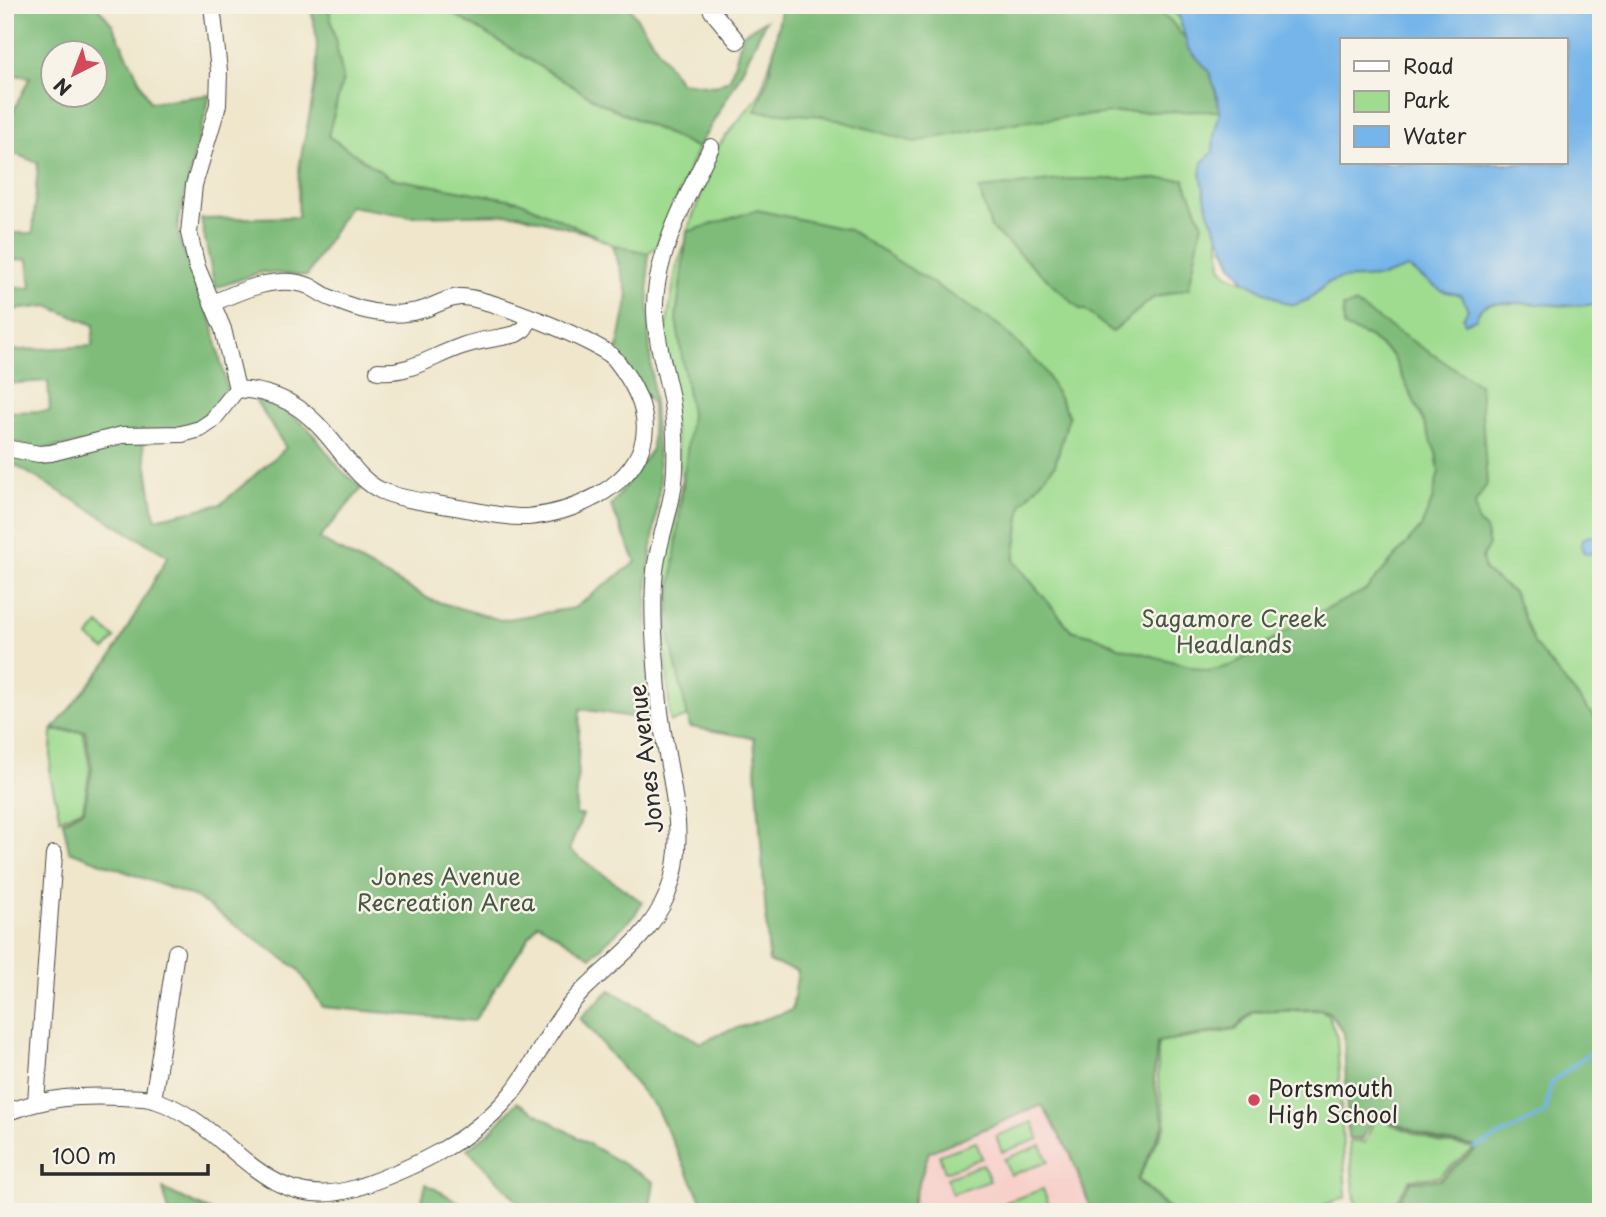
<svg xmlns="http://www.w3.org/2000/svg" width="1606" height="1217" font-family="'Playpen Sans',sans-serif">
  <rect width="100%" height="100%" fill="#f7f3e8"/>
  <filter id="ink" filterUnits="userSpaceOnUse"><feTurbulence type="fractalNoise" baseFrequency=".0143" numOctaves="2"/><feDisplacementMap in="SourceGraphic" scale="14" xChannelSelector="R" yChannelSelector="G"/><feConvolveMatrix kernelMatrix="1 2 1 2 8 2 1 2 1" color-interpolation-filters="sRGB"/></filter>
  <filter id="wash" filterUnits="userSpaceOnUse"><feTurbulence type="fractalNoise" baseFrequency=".00686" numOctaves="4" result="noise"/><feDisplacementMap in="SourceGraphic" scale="28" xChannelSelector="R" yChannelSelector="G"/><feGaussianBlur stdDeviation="1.57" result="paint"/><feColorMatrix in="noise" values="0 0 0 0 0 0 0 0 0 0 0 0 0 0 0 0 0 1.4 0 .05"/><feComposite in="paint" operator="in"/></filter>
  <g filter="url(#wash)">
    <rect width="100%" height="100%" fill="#efe6cb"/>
    <path fill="#f7d0ca" d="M1042 1105 1071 1155 1093 1212H926L912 1205 929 1152Z"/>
    <g fill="#9fdc90" stroke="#65845e" stroke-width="2">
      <path d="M328 5H439L599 102 698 148 657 246 648 253 613 245 519 201 390 178 328 136 343 78Z"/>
      <path d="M790 5H1165L1195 31 1222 67 1218 232 1221 267 1228 275 1253 285 1328 283 1343 277H1383L1401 265 1579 306 1601 302V725L1598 721 834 670 670 722 662 583 682 481 663 346 677 265 690 231 687 232 719 145 759 95Z"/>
      <path d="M99 624 115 638 105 650 88 637Z"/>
      <path d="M52 731 83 732 90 769 83 809 60 819 50 775Z"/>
      <path d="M1320 1010 1328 1014 1337 1038 1346 1197 1318 1207 1315 1212H1173L1138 1179 1166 1124 1158 1081V1043L1236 1030 1254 1012Z"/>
      <path d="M1375 1118 1437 1142 1475 1148 1438 1177 1410 1179 1389 1212H1349L1356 1208 1349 1141 1365 1143Z"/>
      <path d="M1033 1122 1039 1139 1002 1152 996 1136Z"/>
      <path d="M976 1142 982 1158 945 1172 939 1155Z"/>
      <path d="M1041 1145 1048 1162 1010 1175 1004 1159Z"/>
      <path d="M983 1164 990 1181 952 1194 947 1178Z"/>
      <path d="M1043 1189 1049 1205 1032 1212H1010L1006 1202Z"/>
    </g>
    <g fill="#7fbc7a" stroke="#557452" stroke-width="2" fill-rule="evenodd">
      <path d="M5 5H96L112 24 150 102 210 95 178 221 180 242 208 306 227 389 222 400 187 429 39 449 5 440V412L50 411 48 381 5 384V351L92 346 94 325 48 306 5 311V287L31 288 28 259 5 260V233H33L38 163 5 150V119L9 120 30 77 5 74ZM52 52H94V94H52Z"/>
      <path d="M309 5H328L343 78 328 136 390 178 519 201 597 236 518 214 411 216 349 206 307 276 262 272 215 288 201 219 298 217C299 199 297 180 300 162 309 111 328 56 309 5Z"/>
      <path d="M439 5H628L680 82 715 86 730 79 743 34 766 20 738 79 698 148 599 102Z"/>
      <path d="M782 5H1150L1170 20 1210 70 1220 111 1123 112 1019 122 914 142 823 116 755 111 769 76Z"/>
      <path d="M1069 179H1184L1202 223 1189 288 1153 298 1112 332 1085 310H1081L991 228 979 189Z"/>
      <path d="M757 210 849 230 1000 326 1043 368 1069 416 1055 465 1022 504 1014 561 1071 630 1098 637 1119 647 1208 671 1233 665 1301 621 1366 590 1421 527 1432 501 1439 471 1436 453 1422 418 1392 355 1369 337 1344 327 1343 307 1355 304 1480 385 1487 484 1475 504 1478 522 1485 529 1489 545 1482 558 1485 571 1514 593 1535 645 1601 725V1100L1599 1104 1601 1106V1212H1523L1501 1199 1491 1212H1392L1411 1181 1439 1180 1479 1147 1437 1140 1374 1115 1362 1140 1348 1138 1344 1033 1329 1012 1320 1009 1253 1011 1236 1028 1157 1042 1154 1081 1164 1124 1137 1180 1170 1212H1092L1071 1155 1042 1105 929 1152 912 1204 926 1212H707L656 1108 580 1018 610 990 701 1043 725 1032 792 1010 798 971 769 962 754 738 690 727 667 626 691 414 676 319 687 232Z"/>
      <path d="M613 245 648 253 649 337 660 484 648 578 647 662 651 692 645 719 580 709 576 815H583L569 850 642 902 635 915 591 957 538 923 474 1021 323 1007 298 969 197 898 69 851 63 821 84 810 92 768 85 731 53 729 110 659 168 556 5 459V454L143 442 155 519 221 504 286 448 254 398 285 410 308 428 341 470 362 488 319 539 431 600 501 620 574 608 636 562 611 506 652 449V404L617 352 628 296Z"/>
      <path d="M517 1102 654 1182 649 1212H524L526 1210 467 1149 490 1132Z"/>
      <path d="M426 1184 477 1212H419Z"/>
      <path d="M163 1189 213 1212H169Z"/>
    </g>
    <g fill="#75b5e9" stroke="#50708a" stroke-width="2" fill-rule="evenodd">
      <path d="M1173 5H1601V303C1572 309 1541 303 1512 303 1503 304 1492 302 1484 306 1479 309 1478 314 1476 319L1465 323 1463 318 1468 309 1460 295 1442 291 1408 268 1381 277 1340 279 1328 283 1308 300 1294 305 1285 303 1245 281 1232 264 1208 212 1201 176 1203 162 1213 152 1214 136 1220 111 1216 91 1209 71 1188 48 1177 9ZM1342 40H1566V163H1342Z"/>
      <path d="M1589 536 1601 538V549L1589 554 1584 553 1581 546 1583 539Z"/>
    </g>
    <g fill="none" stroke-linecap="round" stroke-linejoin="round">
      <g stroke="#75b5e9" stroke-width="3.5">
        <path d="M1601 1001 1599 1005 1601 1028"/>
        <path d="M1475 1148 1545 1113 1551 1083 1601 1044"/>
      </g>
    </g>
  </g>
  <g filter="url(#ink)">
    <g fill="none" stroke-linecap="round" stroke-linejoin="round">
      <g stroke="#484743" stroke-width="18">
        <g id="minor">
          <path d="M710 5 712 11 737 41"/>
          <path d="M213 303C242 290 278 274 309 286 317 290 324 296 333 299 349 306 366 312 383 313 397 315 411 313 425 309 436 305 447 298 460 297 482 295 601 342 615 359 634 383 652 415 642 446 628 490 571 513 528 517 505 518 482 512 460 508 435 503 406 501 382 491 366 484 355 470 344 456 313 416 291 392 237 389"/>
          <path d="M378 371C410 374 432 356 462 346 480 339 498 339 516 334L524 329 531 318"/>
          <path d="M5 448 39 454 51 453 122 435 182 434 200 429 212 421 237 389 223 329 197 267 189 233 194 185 218 105 219 71 212 5"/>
          <path d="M153 1100 176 952"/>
          <path d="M36 1102 54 854"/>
          <path d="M5 1113C48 1097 77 1095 122 1097 132 1098 144 1097 154 1100 232 1124 262 1217 356 1188 411 1169 473 1141 511 1094 531 1070 544 1039 563 1014 595 969 643 951 667 895 694 830 661 757 658 690 655 652 651 608 655 571 659 536 674 504 675 469 676 445 675 421 671 398 665 369 656 341 655 312 653 258 688 195 711 147"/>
        </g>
      </g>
      <use href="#minor" stroke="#fff" stroke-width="16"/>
    </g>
  </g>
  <circle fill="#d1495b" stroke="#f7f3e8" stroke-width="2.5" cx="1254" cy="1100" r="7"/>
  <g text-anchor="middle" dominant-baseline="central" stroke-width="5" stroke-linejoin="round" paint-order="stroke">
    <g font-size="23" fill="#485744" stroke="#f7f3e8">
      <text x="1234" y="617">Sagamore Creek<tspan x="1234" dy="26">Headlands</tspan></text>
      <text x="446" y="875">Jones Avenue<tspan x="446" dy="26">Recreation Area</tspan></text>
    </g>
    <g font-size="23" fill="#2b2b2b" stroke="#f7f3e8">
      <text transform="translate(645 759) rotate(-97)">Jones Avenue</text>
    </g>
    <g font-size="23" fill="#2b2b2b" stroke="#f7f3e8" text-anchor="start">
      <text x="1268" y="1087">Portsmouth<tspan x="1268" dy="26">High School</tspan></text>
    </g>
  </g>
  <rect width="1606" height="1217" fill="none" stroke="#f7f3e8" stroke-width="28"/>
  <rect x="1340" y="38" width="228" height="126" fill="#f7f3e8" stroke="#a5a39c" stroke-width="2"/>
  <rect x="1354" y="61" width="35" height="10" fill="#ffffff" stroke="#a5a39c" stroke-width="2"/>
  <text x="1403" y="74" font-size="21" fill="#2b2b2b">Road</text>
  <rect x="1354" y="91" width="35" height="21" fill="#9fdc90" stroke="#a5a39c" stroke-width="2"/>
  <text x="1403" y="108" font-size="21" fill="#2b2b2b">Park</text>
  <rect x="1354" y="126" width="35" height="21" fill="#75b5e9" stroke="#a5a39c" stroke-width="2"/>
  <text x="1403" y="144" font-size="21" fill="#2b2b2b">Water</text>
  <g transform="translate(74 74) rotate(222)"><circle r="33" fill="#f7f3e8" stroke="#a5a39c" stroke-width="2"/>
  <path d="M0-5L12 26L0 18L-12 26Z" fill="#d1495b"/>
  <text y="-10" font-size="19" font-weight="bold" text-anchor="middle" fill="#2b2b2b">N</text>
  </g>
  <path d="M42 1164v10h166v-10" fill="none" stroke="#2b2b2b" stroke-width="3.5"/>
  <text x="52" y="1164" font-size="21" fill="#2b2b2b" stroke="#f7f3e8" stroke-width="5" paint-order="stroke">100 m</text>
</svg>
